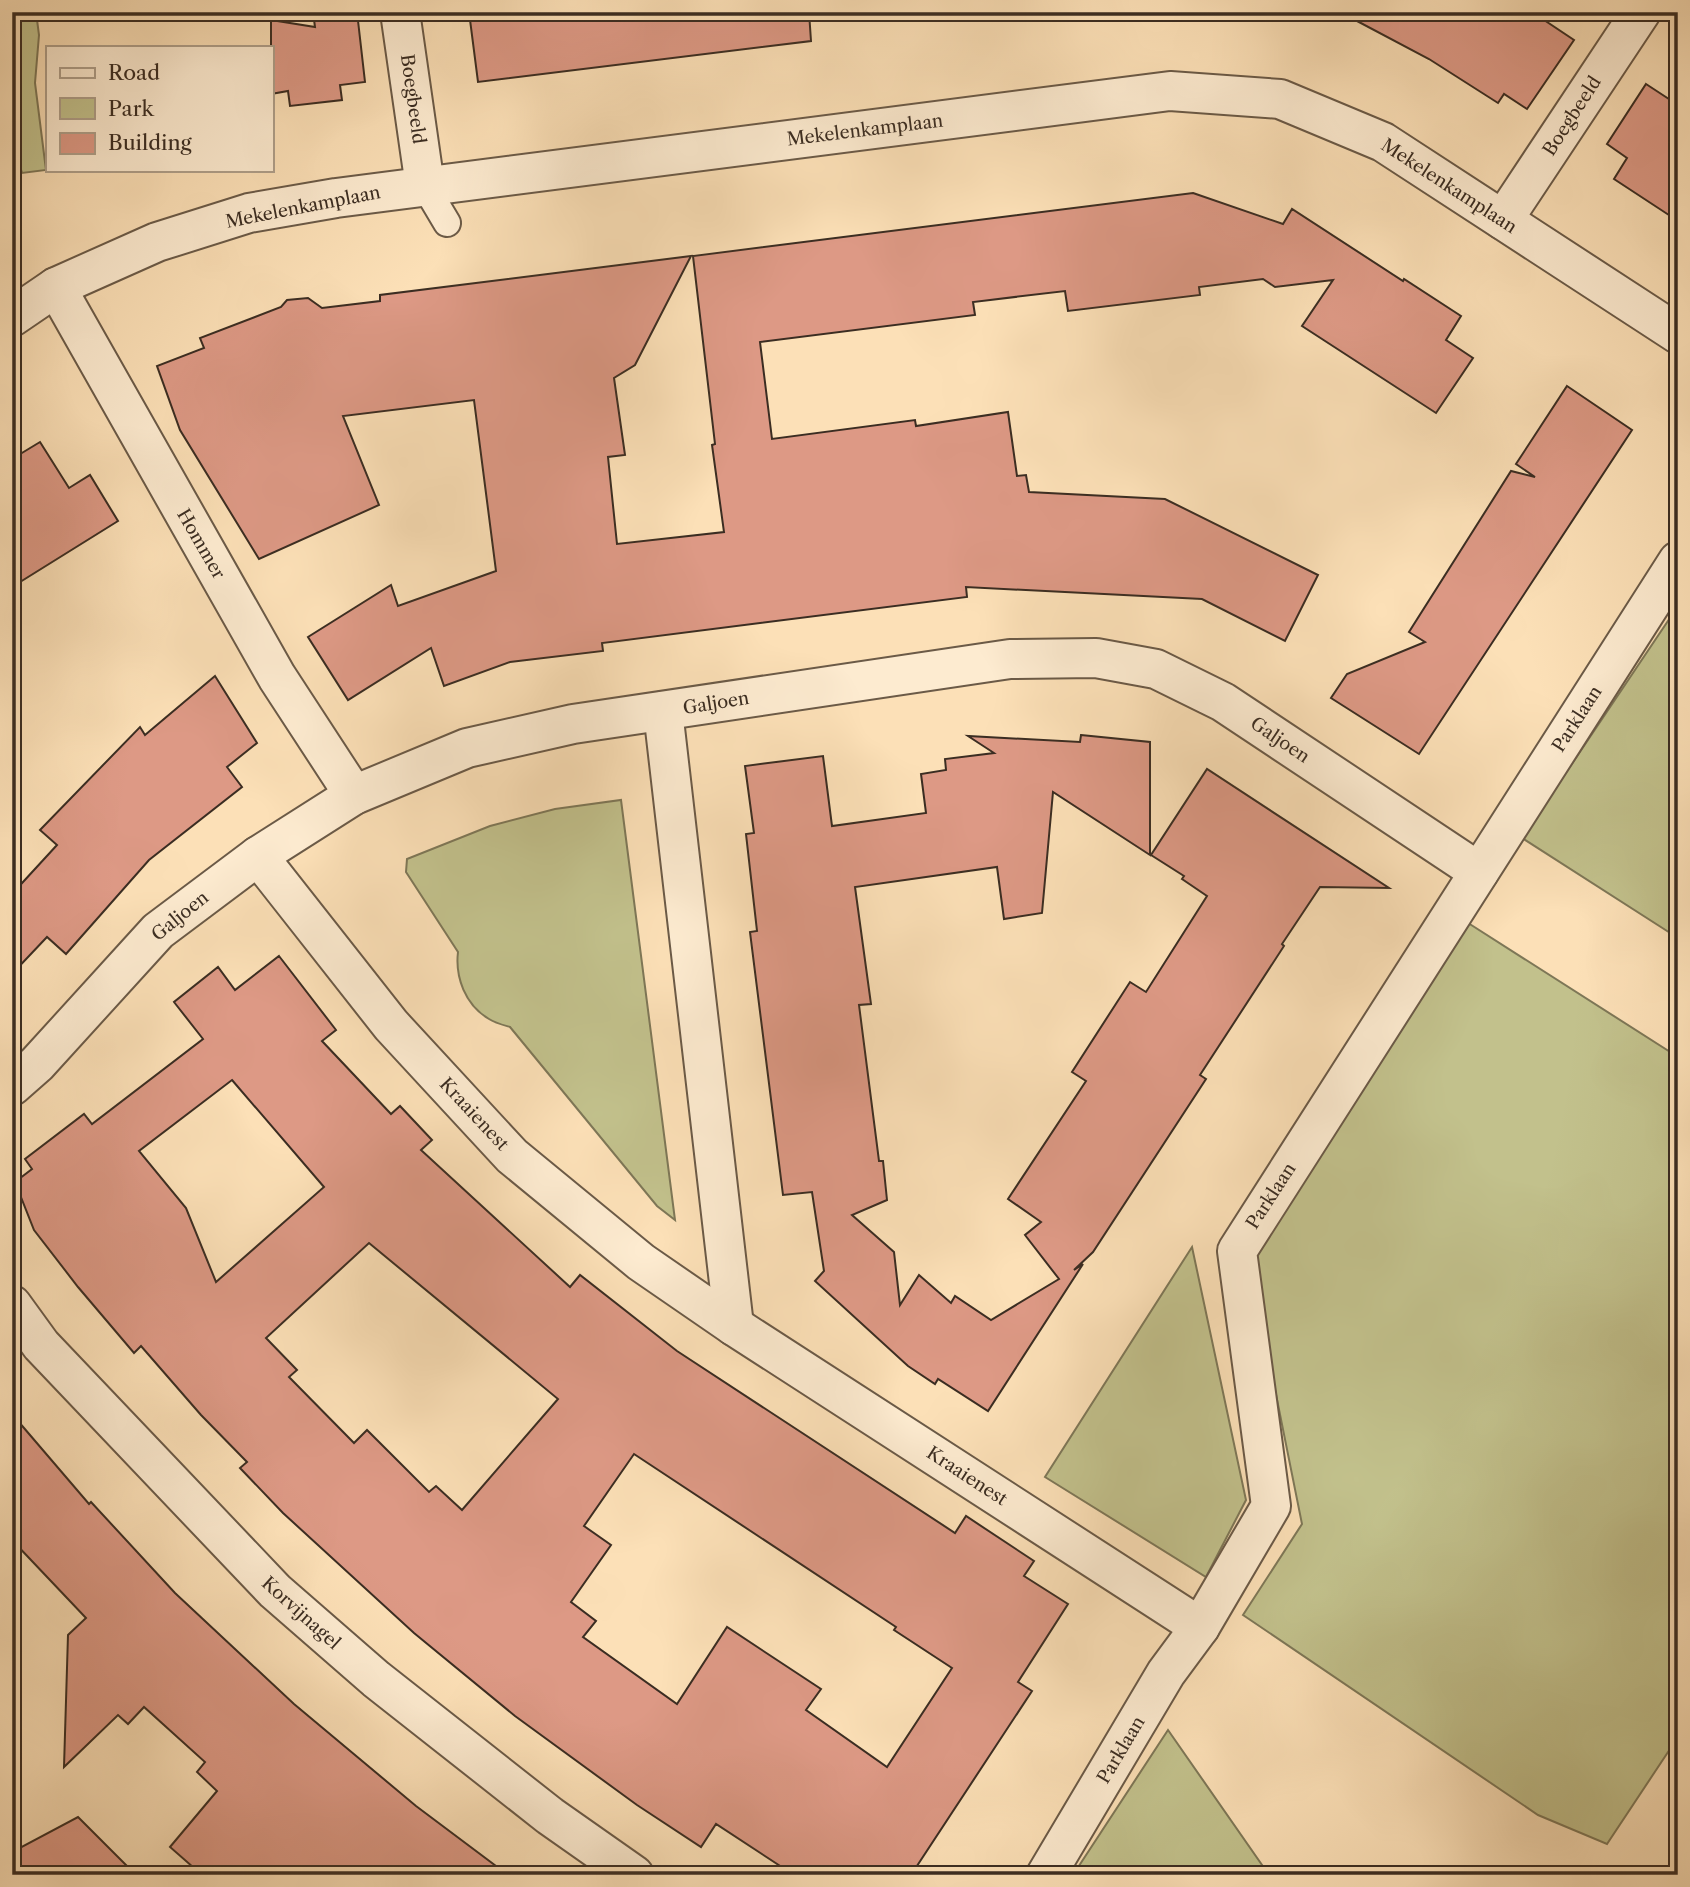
<svg xmlns="http://www.w3.org/2000/svg" width="1690" height="1887" font-family="'Libre Caslon Text',serif">
  <rect width="100%" height="100%" fill="#fce0b7"/>
  <filter id="stains"><feTurbulence type="fractalNoise" baseFrequency=".00286" numOctaves="4"/><feColorMatrix values="0 0 0 0 .2 0 0 0 0 .09 0 0 0 0 .02 0 0 0 .5 -.17"/></filter>
  <radialGradient id="worn" r=".72"><stop offset=".6" stop-color="#630" stop-opacity="0"/><stop offset="1" stop-color="#630" stop-opacity=".3"/></radialGradient>
  <g fill="#c2c18c" stroke="#7e7757" stroke-width="2">
    <path d="M12 12H36L39 35 35 83 46 170 22 173 12 139Z"/>
    <path d="M1678 606V938L1522 838Z"/>
    <path d="M621 800 675 1220 657 1206 510 1027C503 1025 495 1023 489 1019 465 1005 455 977 458 952L406 872 407 859 490 826 555 809Z"/>
    <path d="M1465 921 1678 1057V1737L1607 1844 1538 1815 1243 1615 1302 1524 1250 1265Z"/>
    <path d="M1192 1247 1246 1500 1206 1577 1045 1477Z"/>
    <path d="M1168 1730 1269 1875H1073Z"/>
  </g>
  <g fill="#dd9985" stroke="#3b2d22" stroke-width="2" fill-rule="evenodd">
    <path d="M313 12H357L365 82 340 85 342 100 290 106 288 91 271 94V20L315 27Z"/>
    <path d="M469 12H809L811 41 478 82Z"/>
    <path d="M1340 12H1532L1574 40 1527 109 1504 94 1498 103 1429 59Z"/>
    <path d="M1646 84 1678 105V221L1614 179 1627 158 1607 144Z"/>
    <path d="M1193 193 1283 224 1292 209 1403 281 1404 279 1461 316 1446 340 1473 358 1436 413 1302 326 1333 280 1275 287 1263 279 1199 287 1200 295 1068 311 1065 291 973 302 975 315 760 342 772 439 915 420 916 426 1008 412 1017 476 1026 475 1029 492 1165 499 1318 575 1285 641 1202 599 966 587 967 597 602 643 603 651 510 662 444 686 431 648 348 700 308 637 391 585 398 606 496 571 474 400 343 416 379 505 259 559 180 430 157 366 204 348 200 338 281 307 287 300 308 298 322 308 380 301V295L691 256 635 365 614 378 625 455 608 457 617 544 724 532 712 445 715 444 693 256Z"/>
    <path d="M1567 386 1632 430 1419 754 1331 698 1347 674 1425 642 1409 632 1511 471 1535 477 1516 464Z"/>
    <path d="M40 442 69 488 90 475 118 521 12 587V459Z"/>
    <path d="M215 676 257 743 227 767 242 787 149 860 66 954 47 937 12 974V894L57 845 40 830 140 727 145 735Z"/>
    <path d="M1081 735 1150 742V855L1053 792 1042 913 1004 919 997 867 855 887 871 1004 859 1005 879 1161H883L887 1200 852 1215 894 1252 900 1305 919 1275 951 1303 955 1296 991 1320 1059 1279 1025 1235 1041 1222 1008 1199 1086 1081 1072 1072 1130 982 1146 992 1207 896 1182 879 1184 876 1151 855 1207 769 1389 888 1320 887 1282 944 1284 946 1200 1075 1206 1079 1093 1252 1074 1270 1083 1264 988 1411 938 1379 935 1384 908 1366 815 1281 824 1271 812 1192 783 1195 750 932 757 931 746 834 754 833 745 766 823 756 832 826 926 813 921 774 946 770 945 759 994 753 968 736 1080 742Z"/>
    <path d="M279 956 336 1030 322 1041 391 1114 400 1106 432 1140 421 1150 570 1287 580 1275 677 1351 955 1533 966 1516 1034 1561 1024 1576 1068 1604 1018 1682 1032 1691 911 1875H794L716 1824 701 1847 637 1805 515 1716 414 1633 283 1513 240 1468 247 1462 201 1415 141 1346 134 1353 78 1287 34 1230 15 1182 32 1169 25 1159 84 1114 92 1124 203 1039 174 1002 218 967 235 990ZM232 1080 324 1187 216 1282 186 1208 139 1151ZM369 1243 558 1399 462 1510 436 1486 429 1492 367 1430 354 1443 289 1377 297 1370 266 1338ZM634 1454 896 1627 894 1630 952 1668 887 1767 806 1710 821 1689 727 1627 677 1704 583 1637 596 1621 571 1602 611 1545 584 1526Z"/>
    <path d="M12 1414 89 1504 91 1502 175 1593 294 1704 416 1806 508 1875H202L170 1847 217 1791 197 1772 205 1762 144 1707 128 1724 118 1715 64 1767 68 1635 86 1618 12 1540Z"/>
    <path d="M78 1817 136 1875H12V1852Z"/>
  </g>
  <g fill="none" stroke-linecap="round" stroke-linejoin="round">
    <g stroke="#6b5a47" stroke-width="30">
      <path id="lane" d="M425 186 447 223"/>
    </g>
    <g stroke="#6b5a47" stroke-width="42">
      <g id="street">
        <path d="M400 12 425 186"/>
        <path d="M1503 220 1641 12"/>
        <path d="M56 287 277 677 354 795"/>
        <path d="M12 317 56 287 157 242 249 213 336 198 1170 91 1280 99 1383 142 1678 334"/>
        <path d="M663 711 734 1326"/>
        <path d="M258 856 391 1025 512 1156 641 1262 734 1326 1200 1627"/>
        <path d="M12 1086 37 1064 158 931 258 856 354 795 467 748 573 724 1010 659 1096 658 1156 669 1223 702 1479 872"/>
        <path d="M12 1305 41 1345 275 1591 376 1679 550 1816 634 1875"/>
        <path d="M1046 1875 1166 1673 1200 1627 1271 1506 1237 1251 1678 561"/>
      </g>
    </g>
    <use href="#lane" stroke="#fdebd0" stroke-width="26"/>
    <use href="#street" stroke="#fdebd0" stroke-width="38"/>
  </g>
  <g text-anchor="middle" dominant-baseline="central" stroke-width="6" stroke-linejoin="round" paint-order="stroke">
    <g font-size="18" fill="#3b2d22" stroke="#fdebd0">
      <text transform="translate(413 99) rotate(82)">Boegbeeld</text>
      <text transform="translate(1572 116) rotate(-57)">Boegbeeld</text>
      <text transform="translate(865 130) rotate(-7)">Mekelenkamplaan</text>
      <text transform="translate(1449 186) rotate(33)">Mekelenkamplaan</text>
      <text transform="translate(303 207) rotate(-11)">Mekelenkamplaan</text>
      <text transform="translate(201 544) rotate(60)">Hommer</text>
      <text transform="translate(716 703) rotate(-9)">Galjoen</text>
      <text transform="translate(1577 719) rotate(-57)">Parklaan</text>
      <text transform="translate(1280 740) rotate(34)">Galjoen</text>
      <text transform="translate(180 916) rotate(-39)">Galjoen</text>
      <text transform="translate(474 1114) rotate(47)">Kraaienest</text>
      <text transform="translate(1271 1196) rotate(-57)">Parklaan</text>
      <text transform="translate(967 1476) rotate(33)">Kraaienest</text>
      <text transform="translate(301 1613) rotate(42)">Korvijnagel</text>
      <text transform="translate(1121 1750) rotate(-59)">Parklaan</text>
    </g>
  </g>
  <rect width="1690" height="1887" fill="none" stroke="#fce0b7" stroke-width="42"/>
  <rect x="14" y="14" width="1662" height="1859" fill="none" stroke="#3b2d22" stroke-width="3.5"/>
  <rect x="21" y="21" width="1648" height="1845" fill="none" stroke="#3b2d22" stroke-width="2"/>
  <rect x="46" y="46" width="228" height="126" fill="#fdebd0" stroke="#af9f8a" stroke-width="2"/>
  <rect x="60" y="68" width="35" height="10" fill="#fdebd0" stroke="#af9f8a" stroke-width="2"/>
  <text x="108" y="80" font-size="21" fill="#3b2d22">Road</text>
  <rect x="60" y="98" width="35" height="21" fill="#c2c18c" stroke="#af9f8a" stroke-width="2"/>
  <text x="108" y="116" font-size="21" fill="#3b2d22">Park</text>
  <rect x="60" y="133" width="35" height="21" fill="#dd9985" stroke="#af9f8a" stroke-width="2"/>
  <text x="108" y="150" font-size="21" fill="#3b2d22">Building</text>
  <rect width="100%" height="100%" filter="url(#stains)"/>
  <rect width="100%" height="100%" fill="url(#worn)"/>
</svg>
